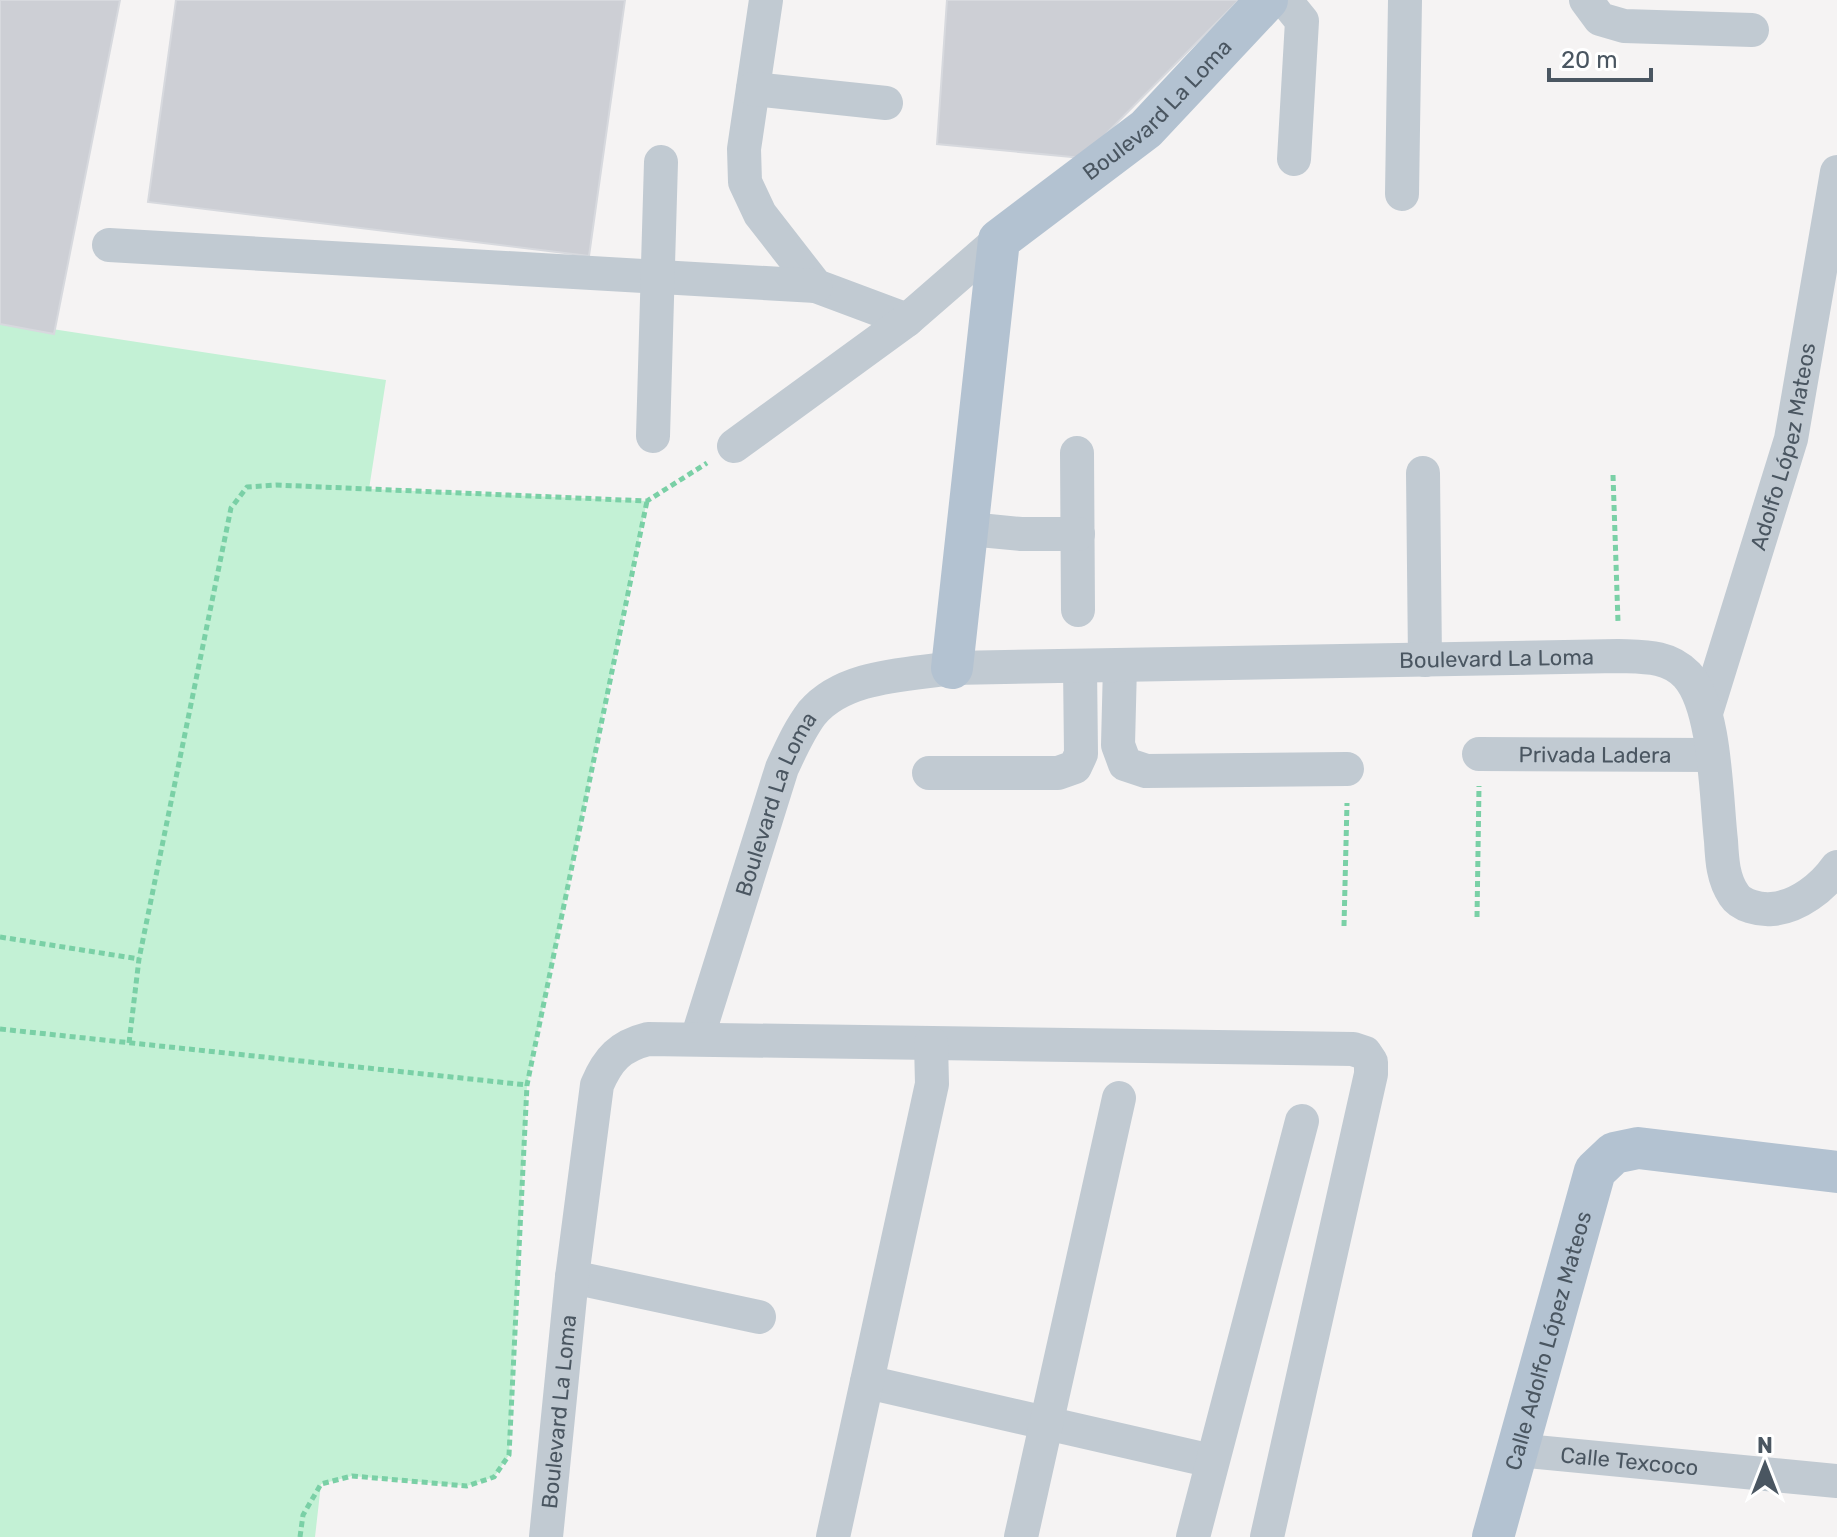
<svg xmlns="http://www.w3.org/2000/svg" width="1837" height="1537" font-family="Rubik,sans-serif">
  <rect width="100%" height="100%" fill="#f5f3f3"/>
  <path fill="#c3f1d5" d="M0 321 386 380 369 489 647 501 527 1085 509 1455 494 1477 467 1486 352 1476 321 1484 315 1537H0Z"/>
  <g fill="#cdcfd5" stroke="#d7d9de" stroke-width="2">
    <path d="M0 0H120L54 334 0 324Z"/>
    <path d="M176 0H625L589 256 148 202Z"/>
    <path d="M947 0H1239L1082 158 937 144Z"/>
  </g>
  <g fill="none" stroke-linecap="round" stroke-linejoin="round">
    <g stroke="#7ad0a6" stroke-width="5" stroke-dasharray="6 4" stroke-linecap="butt">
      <path d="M1613 475 1618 622"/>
      <path d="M1477 917 1479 786"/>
      <path d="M1344 926 1347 803"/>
      <path d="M0 937 139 959"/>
      <path d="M0 1029 527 1085"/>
      <path d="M129 1043 139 959 231 508 247 487 276 485 647 501 707 463"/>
      <path d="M300 1537 303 1515 321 1484 352 1476 467 1486 494 1477 509 1455 527 1085 647 501"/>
    </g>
    <g stroke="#c1cad2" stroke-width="34">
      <path d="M766 0 744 149 745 182 760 214 816 286 907 320"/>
      <path d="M1285 0 1302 21 1294 159"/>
      <path d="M1586 0 1600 19 1624 26 1752 30"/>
      <path d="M753 89 886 103"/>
      <path d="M1402 194 1405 0"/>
      <path d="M109 245 816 286"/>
      <path d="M653 436 661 162"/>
      <path d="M734 446 907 320 999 240"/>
      <path d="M1077 453 1078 610"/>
      <path d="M1423 473 1425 660"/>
      <path d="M969 529 1021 534H1078"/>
      <path d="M1120 665 1118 745 1125 764 1146 771 1347 769"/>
      <path id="s1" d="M1706 713 1791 439 1837 172"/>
      <path id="s2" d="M1479 754 1712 755"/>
      <path d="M929 773H1058L1075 767 1081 754 1080 666"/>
      <path id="s3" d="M697 1039 782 768C791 749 799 730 812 713 844 675 906 675 952 668L1618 656C1643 657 1668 655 1687 675 1716 707 1716 798 1721 841 1722 860 1723 879 1734 895 1741 906 1760 910 1772 909 1798 907 1823 887 1837 867"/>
      <path d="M572 1277 759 1317"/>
      <path d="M867 1382 1212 1461"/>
      <path id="s4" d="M1516 1450 1837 1481"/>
      <path id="s5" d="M546 1537 572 1277 597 1085C608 1059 620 1046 648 1039L1353 1049 1365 1053 1371 1062V1074L1267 1537"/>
      <path d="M833 1537 932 1084 931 1043"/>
      <path d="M1021 1537 1119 1098"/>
      <path d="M1193 1537 1302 1121"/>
    </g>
    <g stroke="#b3c2d1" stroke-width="42">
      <path id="s6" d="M952 668 999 240 1146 129 1267 0"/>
      <path id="s7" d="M1493 1537 1595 1171 1614 1153 1638 1148 1837 1172"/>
    </g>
  </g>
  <g text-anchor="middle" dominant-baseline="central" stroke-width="6" stroke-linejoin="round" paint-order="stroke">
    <g font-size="22" fill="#4a5661" stroke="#fff">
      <text stroke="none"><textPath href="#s6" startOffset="636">Boulevard La Loma</textPath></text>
      <text stroke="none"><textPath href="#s1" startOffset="278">Adolfo López Mateos</textPath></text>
      <text stroke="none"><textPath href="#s3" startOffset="1042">Boulevard La Loma</textPath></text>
      <text stroke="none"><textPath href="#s2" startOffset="116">Privada Ladera</textPath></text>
      <text stroke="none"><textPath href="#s3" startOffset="248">Boulevard La Loma</textPath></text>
      <text stroke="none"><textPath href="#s7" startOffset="204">Calle Adolfo López Mateos</textPath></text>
      <text stroke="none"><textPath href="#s5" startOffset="126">Boulevard La Loma</textPath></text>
      <text stroke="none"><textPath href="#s4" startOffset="114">Calle Texcoco</textPath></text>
    </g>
  </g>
  <g transform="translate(1765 1465)" stroke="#ffffff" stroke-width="6" paint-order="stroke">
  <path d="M0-6L14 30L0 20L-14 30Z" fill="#4a5661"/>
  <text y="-12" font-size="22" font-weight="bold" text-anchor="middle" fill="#4a5661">N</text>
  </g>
  <path d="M1549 68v12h102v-12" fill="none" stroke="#4a5661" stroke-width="4"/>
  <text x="1561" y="68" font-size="24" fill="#4a5661" stroke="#ffffff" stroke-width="6" paint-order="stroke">20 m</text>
</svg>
